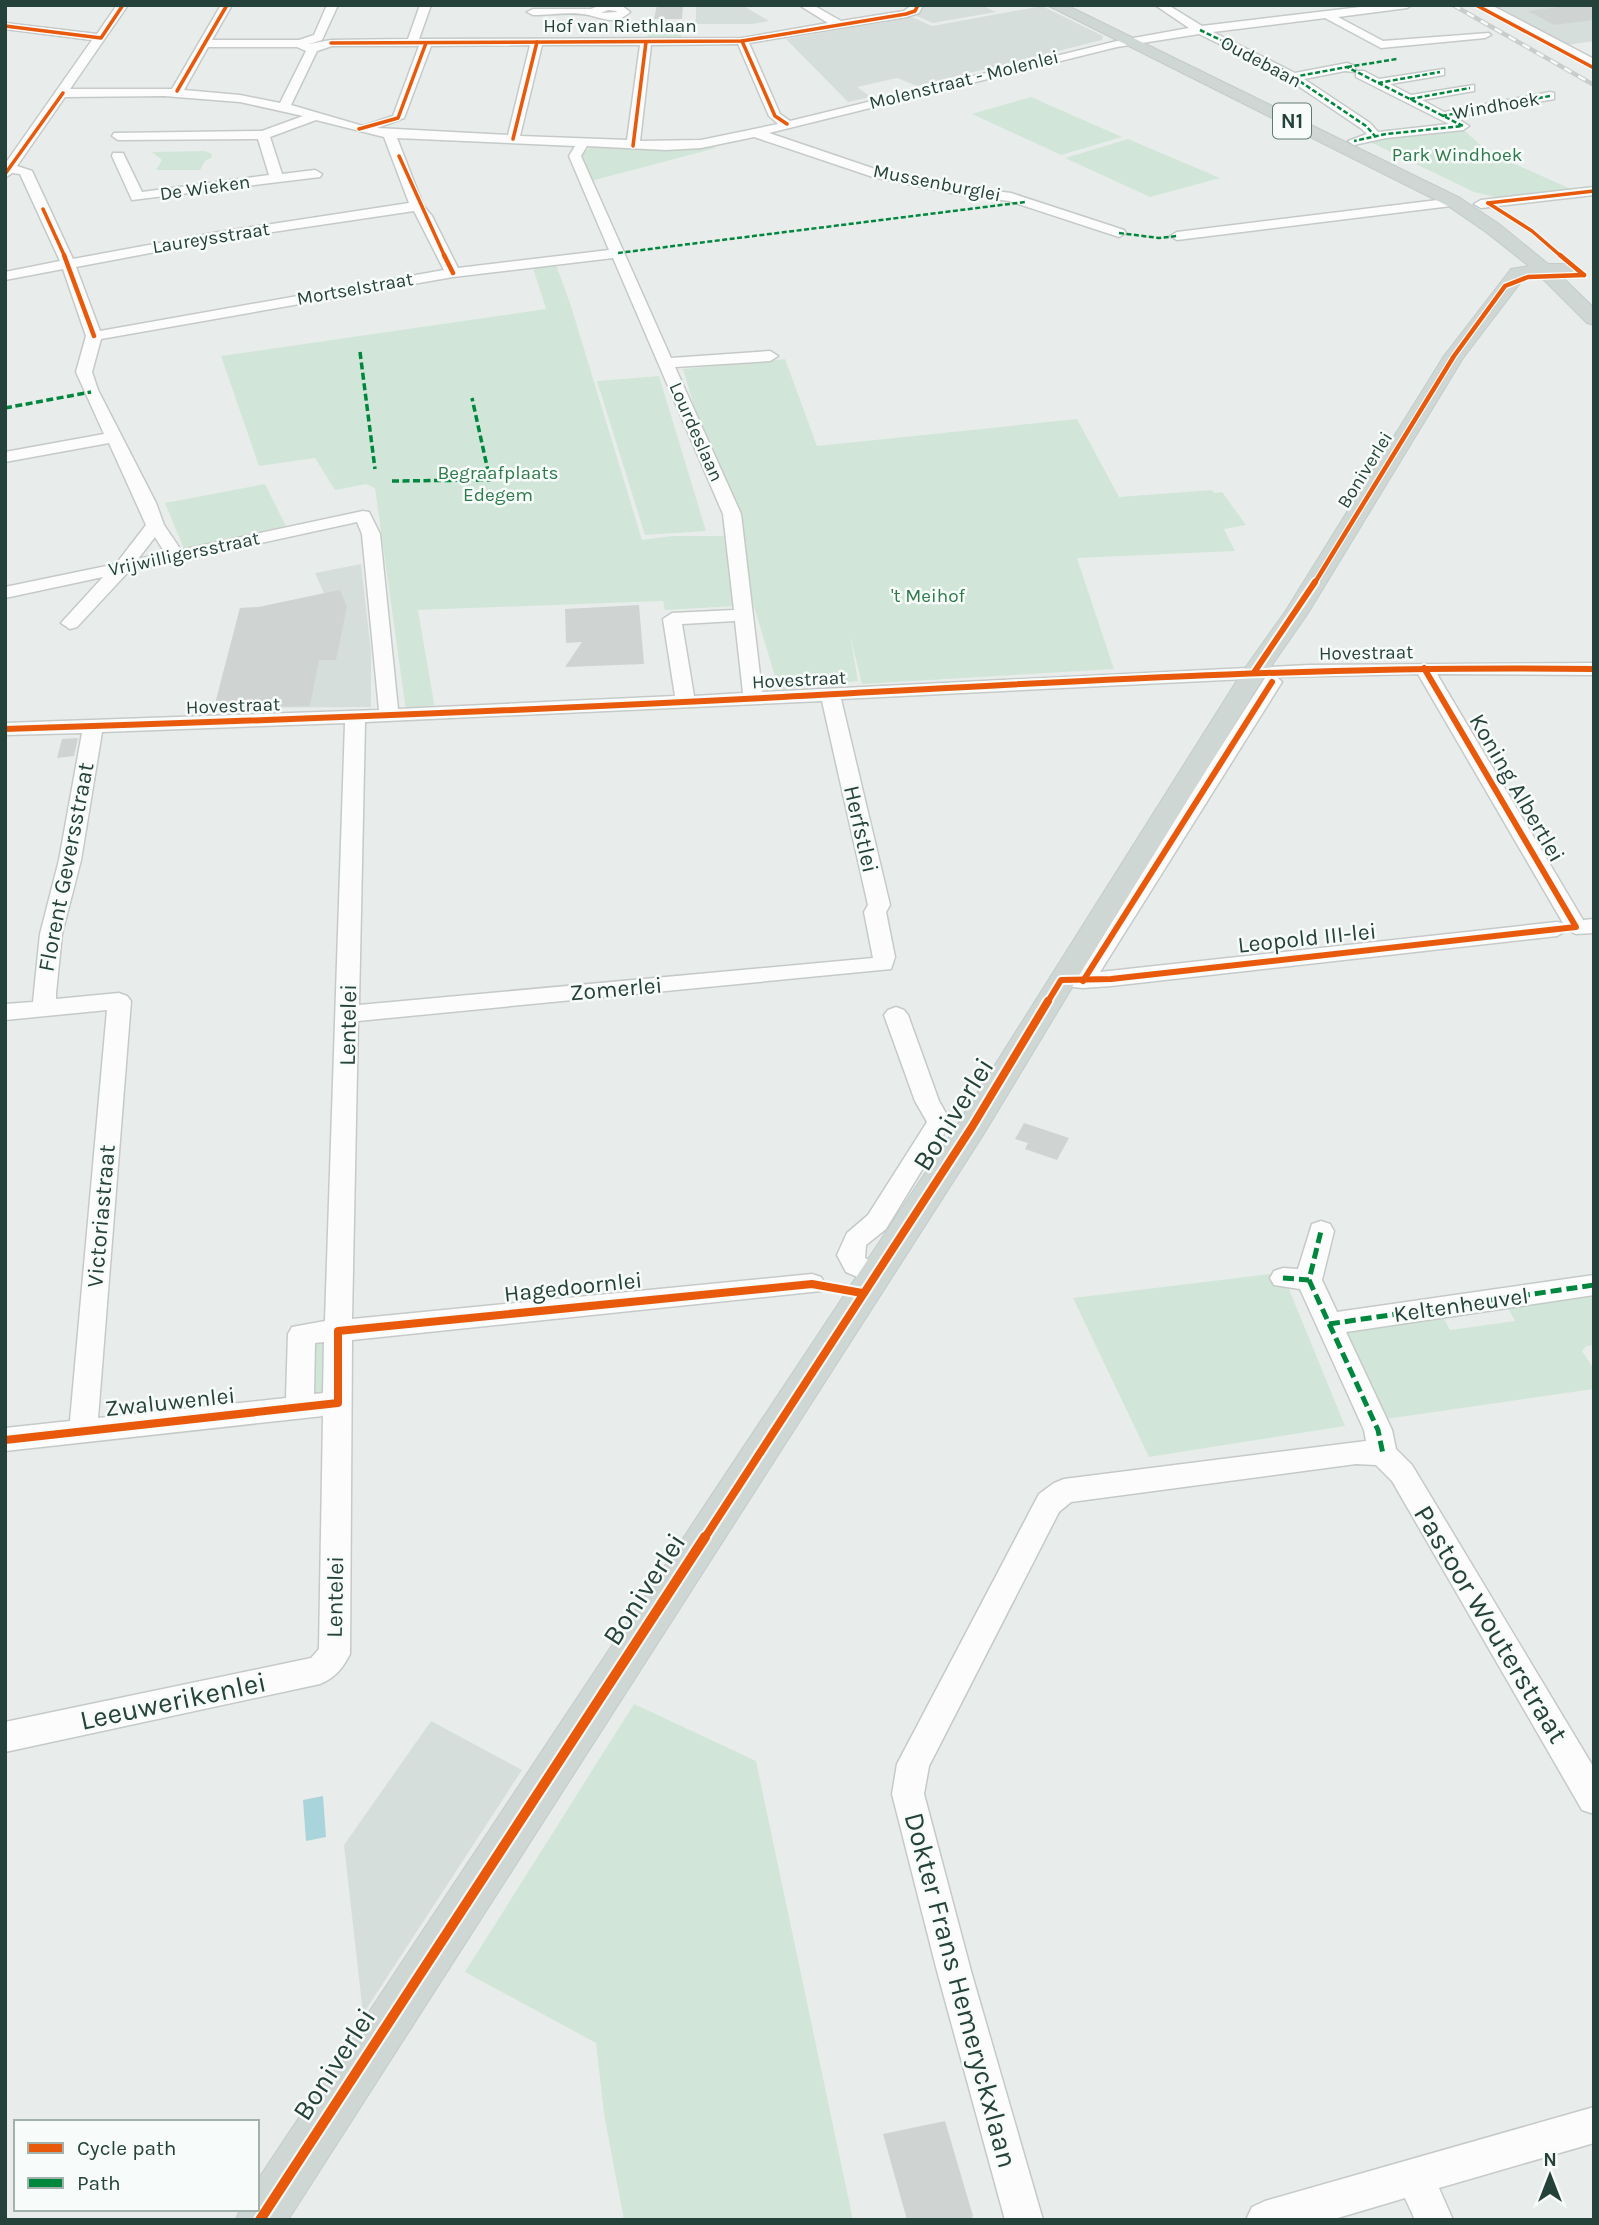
<svg xmlns="http://www.w3.org/2000/svg" width="1599" height="2225" font-family="Karla,sans-serif">
  <rect width="100%" height="100%" fill="#e8edeb"/>
  <g fill="#d6dedb">
    <path d="M696 5H742L769 21 752 24H692L696 20Z"/>
    <path d="M923 5H981L996 12 933 23 916 16 923 10Z"/>
    <path d="M1491 5H1594V41L1566 45Z"/>
    <path d="M1042 6 1103 36 1102 40 917 86 897 78 857 87 871 97 848 102 786 39 912 17 932 26Z"/>
    <path d="M361 564 371 652V707L214 708 240 608 259 607 324 593 315 573Z"/>
    <path d="M431 1721 522 1770 363 2014 344 1845Z"/>
  </g>
  <g fill="#d1e6d8">
    <path d="M651 22H683L681 39H647Z"/>
    <path d="M1031 97 1122 137 1061 155 972 114Z"/>
    <path d="M1463 129 1488 152 1571 189 1500 198 1474 192 1366 140Z"/>
    <path d="M1128 139 1220 178 1150 197 1065 158Z"/>
    <path d="M706 145 716 148 591 181 582 155 589 148 597 147Z"/>
    <path d="M204 151 211 153 212 157 205 161 200 170H156L162 160 152 152Z"/>
    <path d="M556 265 571 306 642 540 672 536H724L736 606 665 610 663 601 418 610 435 709 406 711 375 488 366 484 335 490 315 458 259 466 221 356 546 309 533 268Z"/>
    <path d="M785 359 817 446 1077 419 1119 497 1212 490 1214 493 1222 492 1246 525 1224 529 1235 551 1077 558 1114 669 862 684 850 635 858 681 779 690 683 369Z"/>
    <path d="M659 376 706 531 645 535 597 381Z"/>
    <path d="M265 484 286 526 184 549 165 503Z"/>
    <path d="M1279 1273 1286 1282 1345 1426 1149 1457 1073 1298Z"/>
    <path d="M1594 1291V1345L1586 1346 1582 1351 1594 1369V1389L1386 1419 1346 1336 1356 1327 1442 1315 1450 1330 1515 1321 1507 1306Z"/>
    <path d="M327 1338 324 1396 314 1394V1345L316 1342Z"/>
    <path d="M634 1704 756 1761 853 2220H624L604 2114 596 2043 465 1972Z"/>
  </g>
  <path fill="#a9d4db" d="M323 1796 326 1837 306 1841 303 1800Z"/>
  <g fill="#cfd4d2">
    <path d="M657 5H683L682 19H654Z"/>
    <path d="M1571 5H1594V20L1554 25 1528 11Z"/>
    <path d="M340 590 347 607 336 660H319L310 706 214 708 240 608 259 607Z"/>
    <path d="M639 605 644 664 565 667 582 642 566 643 565 609Z"/>
    <path d="M78 738 74 756 57 758 62 739Z"/>
    <path d="M1024 1123 1069 1138 1057 1160 1025 1149 1028 1143 1015 1139Z"/>
    <path d="M945 2121 973 2216 971 2220H907L883 2134Z"/>
  </g>
  <g fill="none" stroke-linecap="round" stroke-linejoin="round">
    <g stroke="#c5cac8" stroke-width="3">
      <g id="minor">
        <path d="M117 5H128L70 89H172L221 5H232L212 40H299L314 35 327 5H338L322 40 309 44 331 40 408 39 420 5H431L419 39 742 38 828 23 799 5H813L841 21 904 11 912 5H923L919 13 906 17 749 43 780 114 790 121 1117 41 1189 28 1155 5H1168L1202 26 1377 5H1412L1407 8 1338 17 1383 41 1489 33 1491 35 1485 38 1381 48 1325 18 1213 32 1295 73 1347 63 1355 66V72L1345 71 1304 79 1370 123 1378 132 1449 124 1356 77V71H1364L1379 79 1444 69V75L1390 84 1411 95 1474 85V91L1422 100 1444 112 1550 92 1554 93V99L1455 117 1469 126 1463 130 1386 138 1354 145 1348 141 1367 134 1362 129 1279 73 1199 34 1117 47 769 133 881 171 956 186 1011 193 1124 230 1126 233 1119 237 1009 201 956 194 873 177 754 137 701 148 666 150 587 146 581 156 671 358 770 351 778 356 770 361 675 367 741 514 762 692 1309 665 1594 663V675L1437 674 1583 920 1594 919V933L1576 934 1567 930 1557 936 1111 986 1083 988 1053 985 1050 980 1053 975 1077 972 1265 678 841 699 890 905 886 912 895 957 891 969 358 1021 352 1319 812 1274 821 1277 825 1284 821 1291 352 1340 350 1654C343 1668 335 1678 320 1684L5 1752V1722L311 1658 319 1649 323 1416 5 1451V1428L70 1421 107 1010 5 1020V1004L33 1002 40 934 59 860 82 733 5 735V723L379 710 362 534 357 522 128 572 77 627 70 629 61 623 103 577 5 598V587L116 564 146 525 109 443 5 462V452L104 434 76 372 86 336 63 269 5 280V272L60 261 20 174 12 173 5 178V164L92 40 5 29V23L97 34ZM738 44 769 116 778 124 701 140 640 141 651 45ZM530 45 508 135 377 128 404 118 431 46ZM542 45H640L627 140 520 136ZM332 46H419L393 116 363 126 291 105 317 51ZM208 47H297L306 51 280 103 240 95 184 90ZM164 96 240 102 303 116 262 131 114 133 112 136 118 140 258 139 269 175 142 192 123 153H113L112 156 132 200 320 177 322 174 315 170 282 174 270 137 316 120 384 137 409 203 219 232 73 259 32 171 17 166 65 97ZM397 138 575 146 569 156 609 250 458 268 432 216 423 205ZM414 211 444 270 100 331 76 267 219 240ZM613 258 723 514 734 610 672 613 663 619 675 696 398 709 380 534 369 512 363 511 181 550 164 525 156 503 98 390 92 372 101 339 453 277ZM155 537 165 553 138 559ZM735 621 743 693 694 696 682 624ZM1418 674 1563 923 1557 922 1100 972 1282 682 1277 677ZM822 701 868 905 864 912 873 958 359 1005 365 722ZM345 723 325 1321 292 1327 288 1334 286 1398 98 1418 131 1001 127 996 119 993 56 999V993L62 934 81 860 102 732ZM324 1342 323 1393 314 1394 315 1343Z"/>
        <path d="M601 5H621L630 12C616 25 604 19 589 15 573 11 550 15 533 15L527 12 533 9H591ZM608 10 616 11 617 12 601 13Z"/>
        <path d="M1477 5H1491L1594 59V67Z"/>
        <path d="M1594 187V195L1481 208 1474 204 1481 200Z"/>
        <path d="M1454 198 1461 202 1459 205 1177 240 1170 236 1177 232Z"/>
        <path d="M896 1007 904 1010 908 1015 939 1101 951 1122 886 1229 866 1245 865 1258 883 1267 887 1274 883 1281 874 1284 846 1272 837 1255 847 1233 868 1215 927 1122 915 1101 884 1015 888 1010Z"/>
        <path d="M1321 1221 1330 1224 1334 1231 1322 1280 1337 1312 1594 1275V1295L1346 1332 1392 1430 1396 1449 1412 1465 1594 1768V1814L1582 1810 1392 1481 1376 1465 1356 1464 1071 1502 1059 1512 929 1766 924 1794 971 1971 1043 2220H1005L937 1971 892 1794 897 1764 1039 1494 1054 1483 1064 1479 1366 1441 1364 1430 1300 1289 1274 1285 1270 1278 1274 1271 1283 1268 1298 1269 1312 1224Z"/>
        <path d="M1594 2107V2143L1439 2188 1453 2220H1415L1405 2198 1331 2220H1246L1252 2207 1265 2201Z"/>
      </g>
    </g>
    <g stroke="#c3ccc9" stroke-width="2">
      <path id="major" d="M1047 5H1066L1460 198 1499 224 1548 264H1571L1574 268 1571 272 1559 274 1594 308V325L1587 323 1540 276 1524 278 1463 358 1308 613 1267 672 1085 966 983 1135 288 2220H236L240 2209H257V2181L961 1119 1243 671 1285 612 1444 356 1511 269 1529 266 1486 232 1448 206Z"/>
    </g>
    <use href="#minor" fill="#fcfcfc" fill-rule="evenodd"/>
    <use href="#major" fill="#cfd7d5" fill-rule="evenodd"/>
    <g stroke="#c9cdcc" stroke-width="4.5">
      <path id="rail" d="M1453 5 1594 85"/>
    </g>
    <use href="#rail" stroke="#f7fbf9" stroke-width="2.5" stroke-dasharray="8" stroke-linecap="butt"/>
    <g stroke="#00873e" stroke-width="2.5" stroke-dasharray="5 2.5" stroke-linecap="butt">
      <path d="M1200 30 1283 70 1366 126 1375 136"/>
      <path d="M1347 67 1397 59"/>
      <path d="M1293 77 1347 67 1463 126 1386 134 1354 141"/>
      <path d="M1378 83 1440 72"/>
      <path d="M1410 99 1470 88"/>
      <path d="M1442 116 1550 96"/>
      <path d="M1119 233 1159 238 1177 236"/>
      <path d="M618 253 1025 202"/>
    </g>
    <g stroke="#00873e" stroke-width="3.5" stroke-dasharray="7 3.5" stroke-linecap="butt">
      <path d="M360 352 375 469"/>
      <path d="M5 408 91 392"/>
      <path d="M392 481 490 480 472 398"/>
    </g>
    <g stroke="#00873e" stroke-width="5" stroke-dasharray="11 5" stroke-linecap="butt">
      <path d="M1283 1278 1309 1280 1321 1231"/>
      <path d="M1309 1280 1378 1430 1383 1454"/>
      <path d="M1329 1324 1594 1285"/>
    </g>
    <g stroke="#f7fbf9" stroke-width="6">
      <g id="cycleway-far4">
        <path d="M1476 5 1594 68"/>
        <path d="M5 26 101 38 123 5"/>
        <path d="M742 41 775 116 787 124"/>
        <path d="M331 43 742 41 906 14 915 11 918 5"/>
        <path d="M177 91 227 5"/>
        <path d="M359 129 398 118 426 43"/>
        <path d="M513 139 537 42"/>
        <path d="M633 146 646 42"/>
        <path d="M399 156 445 257"/>
        <path d="M5 174 63 93"/>
        <path d="M1488 203 1532 231 1562 257"/>
        <path d="M1488 203 1594 191"/>
        <path d="M43 209 65 257"/>
      </g>
    </g>
    <g stroke="#f7fbf9" stroke-width="7">
      <g id="cycleway-far3">
        <path d="M64 255 94 336"/>
        <path d="M444 255 453 273"/>
        <path d="M1560 255 1584 275"/>
        <path d="M1314 584 1454 356 1505 286 1528 277 1584 275"/>
      </g>
    </g>
    <g stroke="#f7fbf9" stroke-width="10">
      <g id="cycleway-far2">
        <path d="M1255 671 1315 582"/>
        <path d="M5 729C258 721 511 711 764 698 1040 683 1317 665 1594 669"/>
        <path d="M1083 981 1272 682"/>
        <path d="M1047 1003 1061 980 1111 979 1576 927 1424 668"/>
      </g>
    </g>
    <g stroke="#f7fbf9" stroke-width="12">
      <g id="cycleway-far1">
        <path d="M5 1440 338 1403V1331L812 1284 862 1293"/>
        <path d="M704 1539 972 1127 1048 1001"/>
      </g>
    </g>
    <g stroke="#f7fbf9" stroke-width="14">
      <path id="cycleway" d="M260 2220 705 1537"/>
    </g>
    <use href="#cycleway-far4" stroke="#e8590c" stroke-width="3.5"/>
    <use href="#cycleway-far3" stroke="#e8590c" stroke-width="4.5"/>
    <use href="#cycleway-far2" stroke="#e8590c" stroke-width="6"/>
    <use href="#cycleway-far1" stroke="#e8590c" stroke-width="8"/>
    <use href="#cycleway" stroke="#e8590c" stroke-width="10"/>
  </g>
  <g text-anchor="middle" dominant-baseline="central" stroke-width="5" stroke-linejoin="round" paint-order="stroke">
    <g font-size="19" fill="#24423a" stroke="#f7fbf9">
      <text x="620" y="26">Hof van Riethlaan</text>
      <text transform="translate(1261 62) rotate(28)">Oudebaan</text>
      <text transform="translate(964 80) rotate(-14)">Molenstraat - Molenlei</text>
      <text transform="translate(1496 106) rotate(-10)">Windhoek</text>
      <text transform="translate(937 183) rotate(11)">Mussenburglei</text>
      <text transform="translate(205 188) rotate(-8)">De Wieken</text>
      <text transform="translate(211 238) rotate(-9)">Laureysstraat</text>
      <text transform="translate(355 289) rotate(-10)">Mortselstraat</text>
      <text transform="translate(696 432) rotate(66)">Lourdeslaan</text>
      <text transform="translate(1365 470) rotate(-58)">Boniverlei</text>
      <text transform="translate(184 554) rotate(-12)">Vrijwilligersstraat</text>
      <text transform="translate(1366 653) rotate(-1)">Hovestraat</text>
      <text transform="translate(799 680) rotate(-3)">Hovestraat</text>
      <text transform="translate(233 706) rotate(-2)">Hovestraat</text>
    </g>
    <g font-size="19" fill="#2d7a4b" stroke="#f7fbf9">
      <text x="1457" y="155">Park Windhoek</text>
      <text x="498" y="473">Begraafplaats<tspan x="498" dy="22">Edegem</tspan></text>
      <text x="928" y="596">'t Meihof</text>
    </g>
    <rect fill="#f7fbf9" stroke="#637a73" stroke-width="2" x="1273" y="103.5" width="38" height="35" rx="5"/>
    <g font-size="21" font-weight="bold" fill="#24423a">
      <text x="1292" y="121">N1</text>
    </g>
    <g font-size="23" fill="#24423a" stroke="#f7fbf9">
      <text transform="translate(1517 788) rotate(60)">Koning Albertlei</text>
      <text transform="translate(861 829) rotate(77)">Herfstlei</text>
      <text transform="translate(66 867) rotate(-79)">Florent Geversstraat</text>
      <text transform="translate(1307 938) rotate(-6)">Leopold III-lei</text>
      <text transform="translate(616 989) rotate(-5)">Zomerlei</text>
      <text transform="translate(348 1025) rotate(-89)">Lentelei</text>
      <text transform="translate(101 1216) rotate(-85)">Victoriastraat</text>
      <text transform="translate(573 1287) rotate(-6)">Hagedoornlei</text>
      <text transform="translate(1461 1305) rotate(-8)">Keltenheuvel</text>
      <text transform="translate(170 1402) rotate(-6)">Zwaluwenlei</text>
      <text transform="translate(335 1597) rotate(-89)">Lentelei</text>
    </g>
    <g font-size="28" fill="#24423a" stroke="#f7fbf9">
      <text transform="translate(953 1114) rotate(-58)">Boniverlei</text>
      <text transform="translate(644 1589) rotate(-57)">Boniverlei</text>
      <text transform="translate(1491 1624) rotate(59)">Pastoor Wouterstraat</text>
      <text transform="translate(173 1701) rotate(-12)">Leeuwerikenlei</text>
      <text transform="translate(961 1990) rotate(75)">Dokter Frans Hemeryckxlaan</text>
      <text transform="translate(334 2064) rotate(-57)">Boniverlei</text>
    </g>
  </g>
  <rect width="1599" height="2225" fill="none" stroke="#24423a" stroke-width="14"/>
  <rect x="14" y="2120" width="245" height="91" fill="#f7fbf9" stroke="#a3b1ad" stroke-width="2"/>
  <rect x="28" y="2143" width="35" height="10" fill="#e8590c" stroke="#a3b1ad" stroke-width="2"/>
  <text x="77" y="2155" font-size="21" fill="#24423a">Cycle path</text>
  <rect x="28" y="2178" width="35" height="10" fill="#00873e" stroke="#a3b1ad" stroke-width="2"/>
  <text x="77" y="2190" font-size="21" fill="#24423a">Path</text>
  <g transform="translate(1550 2176)" stroke="#f7fbf9" stroke-width="5" paint-order="stroke">
  <path d="M0-5L12 26L0 18L-12 26Z" fill="#24423a"/>
  <text y="-10" font-size="19" font-weight="bold" text-anchor="middle" fill="#24423a">N</text>
  </g>
</svg>
